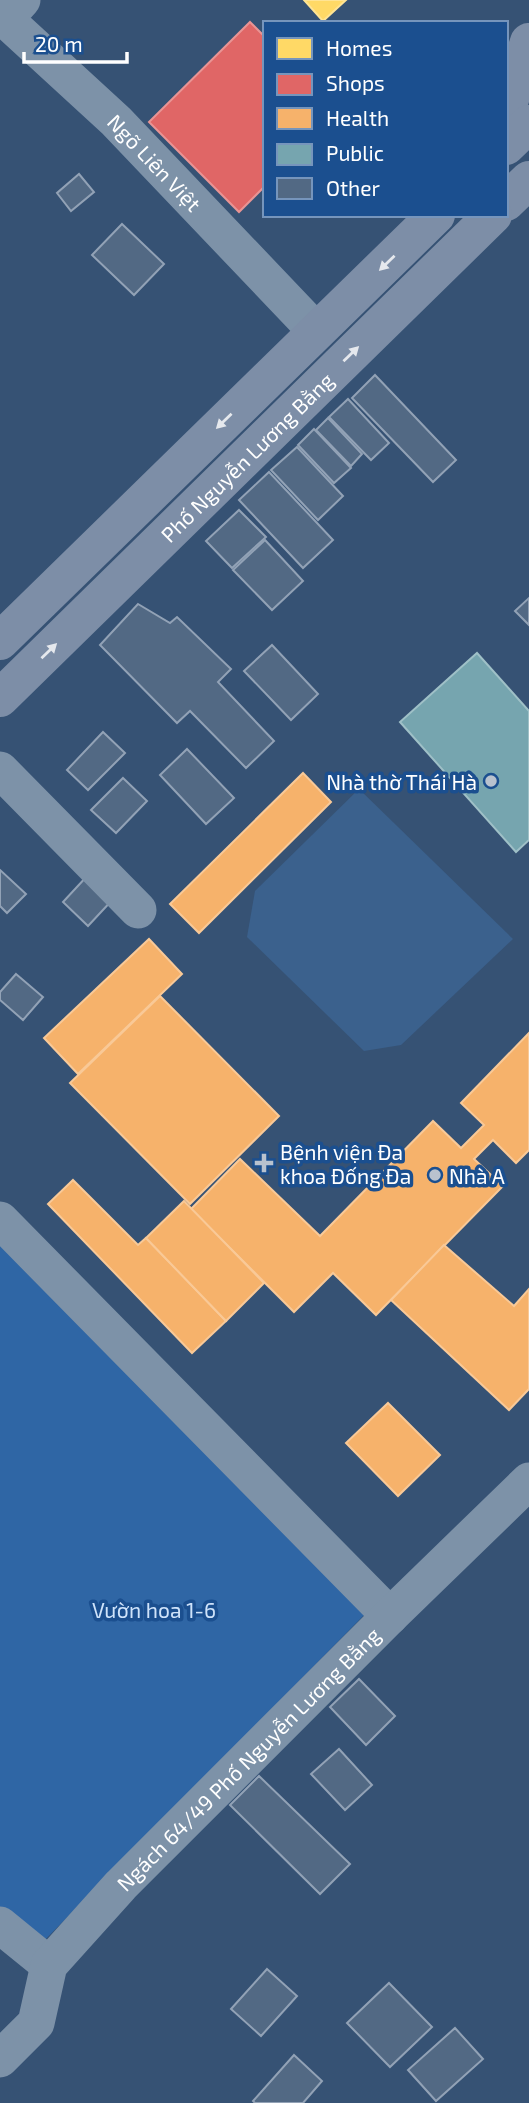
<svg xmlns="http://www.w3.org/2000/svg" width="529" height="2103" font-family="'Exo 2',sans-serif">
  <rect width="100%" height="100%" fill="#365274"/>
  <path fill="#2f66a5" d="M0 1240 370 1609 38 1947 0 1912Z"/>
  <path fill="#3b618d" d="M359 789 513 939 401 1045 364 1051 247 937 255 891Z"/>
  <path fill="#ffd966" stroke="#ffe494" stroke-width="2" d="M304 0H346L323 21Z"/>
  <path fill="#e06666" stroke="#e99494" stroke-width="2" d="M250 22 265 37V186L239 212 149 122Z"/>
  <g fill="#f6b26b" stroke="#f9c997" stroke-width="2">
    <path d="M303 773 331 802 199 933 170 904Z"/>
    <path d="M149 939 182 974 78 1074 44 1038Z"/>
    <path d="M160 996 279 1116 190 1204 70 1083Z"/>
    <path d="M529 1033V1150L516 1163 493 1140 474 1159 503 1186 376 1315 333 1273 294 1312 191 1209 240 1159 320 1236 433 1121 461 1148 484 1125 461 1103Z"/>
    <path d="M73 1180 138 1245 146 1238 226 1321 192 1353 48 1204Z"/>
    <path d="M184 1201 264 1283 226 1321 146 1238Z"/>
    <path d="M444 1245 514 1306 529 1289V1389L509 1410 391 1300Z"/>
    <path d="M388 1403 440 1455 398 1496 346 1443Z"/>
  </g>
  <path fill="#76a5af" stroke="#9fc0c7" stroke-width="2" d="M477 653 529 711V840L516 852 400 722Z"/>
  <g fill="#526984" stroke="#92a2b6" stroke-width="2">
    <path d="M79 174 94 192 71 211 57 193Z"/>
    <path d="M122 224 164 264 134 295 92 255Z"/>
    <path d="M375 375 456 460 433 482 352 398Z"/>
    <path d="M348 399 389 443 371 460 329 417Z"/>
    <path d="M328 418 362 454 351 466 316 430Z"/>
    <path d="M314 429 351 468 334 483 298 445Z"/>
    <path d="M297 447 343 496 318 520 271 470Z"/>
    <path d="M269 472 333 540 303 568 239 500Z"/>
    <path d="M239 510 266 537 232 568 206 541Z"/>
    <path d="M265 540 303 581 272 610 233 570Z"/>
    <path d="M529 598V625L515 611Z"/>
    <path d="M138 604 170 623 177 617 231 669 218 682 274 741 246 768 190 711 177 723 100 645Z"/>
    <path d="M272 645 318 694 291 720 244 671Z"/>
    <path d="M103 732 125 753 88 790 67 770Z"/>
    <path d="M187 749 234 798 206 824 160 775Z"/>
    <path d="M123 778 147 801 116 833 91 810Z"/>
    <path d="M0 870 26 894 7 913 0 906Z"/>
    <path d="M89 874 115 897 88 926 63 902Z"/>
    <path d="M16 974 43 997 23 1020 0 1000V992Z"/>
    <path d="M359 1679 395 1716 366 1745 330 1707Z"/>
    <path d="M339 1749 372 1785 345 1810 311 1774Z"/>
    <path d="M259 1776 350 1864 320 1894 230 1805Z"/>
    <path d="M267 1969 297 1996 261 2036 231 2009Z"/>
    <path d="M389 1983 432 2027 390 2067 347 2023Z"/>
    <path d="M455 2028 483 2059 436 2101 408 2070Z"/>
    <path d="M294 2055 322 2081 303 2103H255L253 2101Z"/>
  </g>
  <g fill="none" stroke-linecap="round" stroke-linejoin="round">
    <g stroke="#7d92a8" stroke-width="37">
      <path id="s1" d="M22 0 5 19 116 121 316 331"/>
      <path d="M0 770 138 910"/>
      <path d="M0 1220 390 1616"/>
      <path d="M0 1925 49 1965"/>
      <path id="s2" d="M0 2059 36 2023 49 1965 121 1885 390 1616 529 1481"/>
    </g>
    <g stroke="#7d8ea7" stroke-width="38">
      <path d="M506 111 529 42"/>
      <path d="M506 146 529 124"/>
      <path d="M506 202 529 180"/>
      <path d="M0 641 436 215"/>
      <path id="s3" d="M0 698 493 215"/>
    </g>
  </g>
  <defs><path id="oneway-solid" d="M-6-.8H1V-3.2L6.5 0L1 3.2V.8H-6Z" transform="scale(1.75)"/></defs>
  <g fill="#e5e8ed">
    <use href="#oneway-solid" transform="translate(387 263) rotate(136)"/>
    <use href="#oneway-solid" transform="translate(351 354) rotate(-44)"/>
    <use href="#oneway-solid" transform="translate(224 421) rotate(136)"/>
    <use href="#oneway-solid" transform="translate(49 651) rotate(-44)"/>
  </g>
  <g fill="#b9c2ce" stroke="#1b4f8f" stroke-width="2.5">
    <circle cx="491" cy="781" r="7"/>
    <path d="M260.5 1152.5h7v7h7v7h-7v7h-7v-7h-7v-7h7z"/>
    <circle cx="435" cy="1175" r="7"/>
  </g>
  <g text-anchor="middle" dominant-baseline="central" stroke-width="7" stroke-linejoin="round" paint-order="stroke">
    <g font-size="21" fill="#fff" stroke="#1b4f8f">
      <text stroke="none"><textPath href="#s1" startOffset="233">Ngõ Liên Việt</textPath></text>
      <text stroke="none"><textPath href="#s3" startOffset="345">Phố Nguyễn Lương Bằng</textPath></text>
      <text stroke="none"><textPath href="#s2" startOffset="397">Ngách 64/49 Phố Nguyễn Lương Bằng</textPath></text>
    </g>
    <g font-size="21" fill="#fff" stroke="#1b4f8f" text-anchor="start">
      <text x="477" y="781" text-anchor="end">Nhà thờ Thái Hà</text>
      <text x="280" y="1151">Bệnh viện Đa<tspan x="280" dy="24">khoa Đống Đa</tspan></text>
      <text x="449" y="1175">Nhà A</text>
    </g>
    <g font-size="21" fill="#cfe3fa" stroke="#1b4f8f">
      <text x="154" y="1609">Vườn hoa 1-6</text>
    </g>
  </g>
  <rect x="263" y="21" width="245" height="196" fill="#1b4f8f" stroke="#7695bc" stroke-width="2"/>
  <rect x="277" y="38" width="35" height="21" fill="#ffd966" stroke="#7695bc" stroke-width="2"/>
  <text x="326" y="56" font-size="21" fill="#ffffff">Homes</text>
  <rect x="277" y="74" width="35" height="21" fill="#e06666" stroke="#7695bc" stroke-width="2"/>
  <text x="326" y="91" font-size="21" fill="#ffffff">Shops</text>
  <rect x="277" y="108" width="35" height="21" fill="#f6b26b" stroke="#7695bc" stroke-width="2"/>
  <text x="326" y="126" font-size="21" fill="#ffffff">Health</text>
  <rect x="277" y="144" width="35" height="21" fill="#76a5af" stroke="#7695bc" stroke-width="2"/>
  <text x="326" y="161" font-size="21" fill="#ffffff">Public</text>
  <rect x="277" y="178" width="35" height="21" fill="#526984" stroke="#7695bc" stroke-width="2"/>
  <text x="326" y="196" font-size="21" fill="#ffffff">Other</text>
  <path d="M24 52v10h103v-10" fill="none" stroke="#ffffff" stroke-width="3.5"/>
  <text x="35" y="52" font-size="21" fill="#ffffff" stroke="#1b4f8f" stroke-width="5" paint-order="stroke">20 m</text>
</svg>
